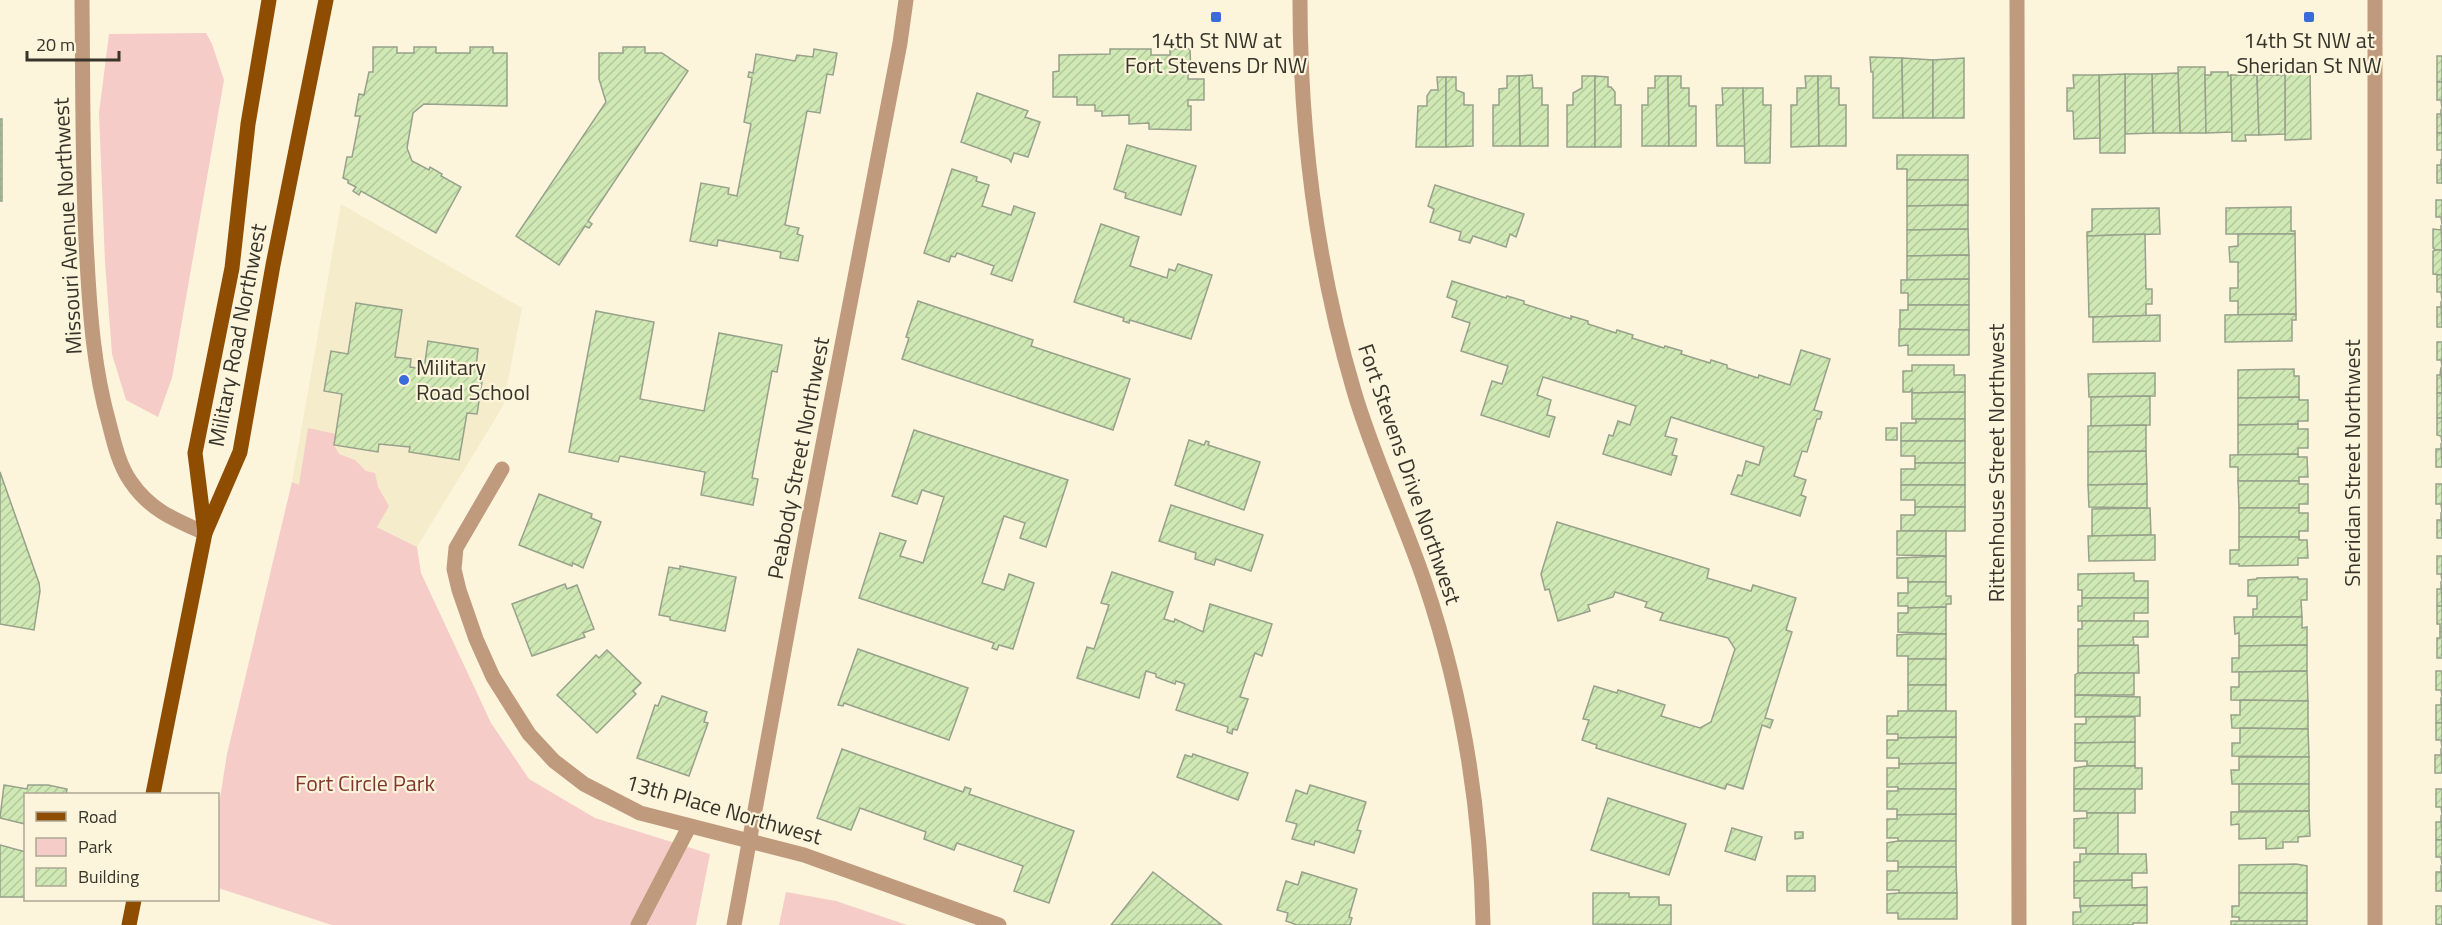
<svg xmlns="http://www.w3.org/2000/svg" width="2442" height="925" font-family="'Titillium Web',sans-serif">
  <defs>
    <pattern id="building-hatch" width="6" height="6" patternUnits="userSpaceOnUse" patternTransform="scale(1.5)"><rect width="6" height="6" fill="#d0e9b4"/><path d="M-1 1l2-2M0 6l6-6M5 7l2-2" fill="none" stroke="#b3c89b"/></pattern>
  </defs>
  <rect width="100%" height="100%" fill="#fcf4db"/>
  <path fill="#f5eccb" d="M341 204 522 308 503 406 417 547 292 482Z"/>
  <g fill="#f5ccc7">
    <path d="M206 33 212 44 224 80 172 378 158 417 126 400 112 354 105 262 99 113 109 34Z"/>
    <path d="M308 428 336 434 334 445 339 454 355 460 366 471 375 473 378 487 389 506 377 527 417 547 421 573 491 723 529 779 595 818 710 854 696 925H332L218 888V811L227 754 292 482 299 485Z"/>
    <path d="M786 892 836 901 907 925H779Z"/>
  </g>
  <g fill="url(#building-hatch)" stroke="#97a18b" stroke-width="1.5">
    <path d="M373 47H397V53H414V47H436V53H470V47H493V53H507V106L424 104 413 113 407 148 412 161 429 170 430 167 442 174 441 176 461 187 436 233 361 191 359 195 353 191 356 187 348 183V180L343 178 347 157H352L360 116H355L359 94 364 95 369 72H373Z"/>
    <path d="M623 47H645V53H662L688 71 588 221 592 224 589 228 585 226 559 265 516 236 606 102 599 79V53H623Z"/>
    <path d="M814 49 837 53 833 75 827 74 820 113 807 111 785 225 799 228 797 234 803 236 798 261 780 258 781 252 718 240 717 246 690 241 701 183 729 188 728 194 737 196 751 124 744 122 752 78 748 77 749 72 753 73 756 54 795 61 797 55 813 57Z"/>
    <path d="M1110 49H1151V55H1170V49H1190L1191 74H1188V79H1204V100H1188V106H1191V130L1149 129V123L1129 124V115L1102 116V111H1095V105H1077V97H1053V72L1059 71V55L1110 54Z"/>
    <rect x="2437" y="56" width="5" height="26"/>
    <path d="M1870 57 1902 58 1903 118H1873V72H1871Z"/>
    <path d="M1902 58 1933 60V118H1903Z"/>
    <path d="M1964 58V118H1933V60Z"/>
    <path d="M2178 67H2205L2206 133H2180Z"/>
    <path d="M2211 72H2228V76L2231 75 2232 132 2206 133 2205 75H2211Z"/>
    <path d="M2285 72H2310L2311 139 2285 140Z"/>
    <path d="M2178 73 2180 133H2153L2152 74Z"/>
    <path d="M2125 74H2152L2153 133 2125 134Z"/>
    <path d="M2125 74V153H2100L2099 75Z"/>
    <path d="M1532 75 1533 88H1542V105H1548V146H1520L1519 76Z"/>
    <path d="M2073 75H2099L2100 138 2074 139 2073 111H2067V88H2074Z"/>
    <path d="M2231 75H2257L2259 135H2245L2246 141H2232Z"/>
    <path d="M2257 75H2285V134L2259 135Z"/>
    <path d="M1507 76H1519L1520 146H1493V105H1499V89L1507 88Z"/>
    <path d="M1582 76H1595V147H1567V105H1573V93L1582 88Z"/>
    <path d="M1595 76 1608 77V87H1611L1615 92V105H1621V147H1595Z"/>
    <path d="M1655 76H1668L1669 146H1642V105H1648V88H1655Z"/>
    <path d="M1668 76H1681V88H1689V106H1696V146H1669Z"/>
    <path d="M1805 76H1818L1819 146 1791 147V105H1797V88H1806Z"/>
    <path d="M1818 76H1831V88H1839V105H1846V146H1819Z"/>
    <path d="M1437 77H1446V147H1416L1418 106H1427V96L1431 90H1438Z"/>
    <path d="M1446 77H1456V90L1464 93V105H1473V146L1446 147Z"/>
    <path d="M2437 82H2442V109L2441 100H2437Z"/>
    <path d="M1722 88H1743L1745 146H1717L1716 105H1723Z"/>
    <path d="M1743 88H1763V105H1771L1770 163H1745Z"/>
    <path d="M977 93 1028 111 1025 117 1040 122 1028 157 1014 153 1011 162 1009 159 961 142Z"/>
    <path d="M2441 109 2442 133H2437V114H2441Z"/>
    <rect x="0" y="119" width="2" height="82"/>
    <path d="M2437 133H2442V159V150H2437Z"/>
    <path d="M1127 145 1196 166 1181 215 1125 198 1126 193 1114 189Z"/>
    <path d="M1897 155H1968V180H1907V169H1897Z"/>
    <path d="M2441 159 2442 183H2437V165H2441Z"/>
    <path d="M952 169 977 177 976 181 989 185 982 206 1011 215 1014 206 1035 213 1012 281 991 274 994 266 957 253 955 257 951 256 949 262 924 253Z"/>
    <path d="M1907 180H1968V205L1907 206Z"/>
    <path d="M1435 185 1524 214 1516 237 1510 234 1506 247 1473 236 1470 243 1459 240 1461 232 1430 222 1434 209 1428 206Z"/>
    <path d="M2436 200H2442V225L2441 217H2436Z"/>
    <path d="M1968 205V229L1907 230V206Z"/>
    <path d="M2291 207V231H2295V234H2226V208Z"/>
    <path d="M2159 208 2160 234 2087 236V232L2092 231V209Z"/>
    <path d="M1101 224 1139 237 1130 266 1167 278 1169 269 1175 271 1178 264 1212 275 1191 339 1130 320 1129 323 1123 321 1124 318 1074 302Z"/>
    <path d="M2441 225 2442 250H2436L2433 248V229L2441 230Z"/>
    <path d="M1968 229 1969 255 1907 256V230Z"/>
    <path d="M2145 234 2146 289H2152V304H2146V316L2089 317 2087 236Z"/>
    <path d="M2238 234H2295L2296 314 2238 315V301H2230V288H2238V262H2230L2229 247 2238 246Z"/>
    <path d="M2436 250H2442V275L2433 274V251Z"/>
    <path d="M1969 255V279L1907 280V256Z"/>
    <path d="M2437 275H2442V301L2441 292H2437Z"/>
    <path d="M1969 279V305H1908V293H1901V280Z"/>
    <path d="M1452 281 1506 298 1507 296 1524 301V304L1571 319V316L1588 321V324L1616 333 1617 330 1633 335 1632 338 1664 348 1665 346 1682 351 1681 354 1710 363 1711 360 1727 365V368L1758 378 1759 375 1790 385 1801 350 1830 359 1814 410 1822 412 1820 419H1817L1807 452 1802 451 1794 476 1806 480 1801 495 1806 497 1800 516 1731 494 1738 475 1742 476 1746 461 1759 465 1764 447 1671 417 1665 436 1677 439 1672 455 1677 456 1671 475 1603 454 1609 435 1613 436 1618 421 1630 425 1636 406 1543 377 1537 395 1551 400 1547 415 1555 417 1549 437 1481 415 1492 381 1502 384 1508 366 1461 351 1470 323 1452 317 1457 301 1447 297Z"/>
    <path d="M918 301 1033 340 1031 346 1130 379 1113 430 902 359 909 338 906 337Z"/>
    <path d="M2441 301 2442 327H2437V307H2441Z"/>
    <path d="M356 303 402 310 395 357 411 359 410 367 424 369 428 341 478 349 476 367 484 369 477 414 467 413 459 460 409 452 410 447 379 444 378 452 334 445 342 394 324 391 331 351 348 354Z"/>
    <path d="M1908 305H1969V330L1900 329V310H1908Z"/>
    <path d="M596 311 654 322 640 399 704 411 719 333 782 345 777 372 772 371 752 478 758 479 753 505 701 495 705 472 620 456 618 462 569 452Z"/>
    <path d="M2296 314V320H2292V341L2225 342V315Z"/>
    <path d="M2160 315V341L2093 342V317Z"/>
    <path d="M1899 329 1969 330V355H1908V345L1899 346Z"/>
    <path d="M2437 342H2442V367L2441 360H2437Z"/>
    <path d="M1912 365H1954V375H1965V392L1912 393V389L1910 392H1903V371H1912Z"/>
    <path d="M2441 367 2442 393H2437V375H2440Z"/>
    <path d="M2294 369V376H2299V397L2238 398V370Z"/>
    <path d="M2155 373V396L2089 397 2088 374Z"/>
    <path d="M1965 392V419H1912V393Z"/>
    <rect x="2437" y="393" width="5" height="25"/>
    <path d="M2150 396V425L2091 426V397Z"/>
    <path d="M2299 397V400H2308V421H2298V424L2238 425V398Z"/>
    <path d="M2437 418H2442V443L2441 436 2437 435Z"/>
    <path d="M1916 419H1965V441H1901V423H1916Z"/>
    <path d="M2298 424V429H2308V448H2298V454L2238 455V425Z"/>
    <path d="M2146 425V451L2088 452V426Z"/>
    <rect x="1886" y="428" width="11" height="12"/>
    <path d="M914 430 1068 480 1046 547 1020 538 1025 523 1004 516 982 583 1004 590 1009 574 1034 583 1013 649 999 645 997 650 992 648 994 643 859 598 880 533 906 541 900 556 923 563 944 497 922 490 917 504 892 496Z"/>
    <path d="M1189 440 1204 445 1206 441 1209 442 1208 445 1260 462 1244 510 1175 485Z"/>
    <path d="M1901 441H1965V463H1915V456H1901Z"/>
    <path d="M2441 443 2442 467H2436V449H2441Z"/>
    <path d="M2146 451 2147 484 2088 485V452Z"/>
    <path d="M2298 454V457H2307L2308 477H2299V481H2238V467H2230V455Z"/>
    <path d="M1915 463H1965V485H1901V469H1915Z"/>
    <path d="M0 472 39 583 40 591 34 630 0 624Z"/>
    <path d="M2238 481H2299V484H2308V504H2299V508H2239Z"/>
    <path d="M2147 484V508L2089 507 2088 485Z"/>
    <path d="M2436 484H2442V512L2441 504H2436Z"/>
    <path d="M1901 485H1965V507H1915V500H1901Z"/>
    <path d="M539 494 592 514 591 518 601 522 583 568 573 563 572 566 519 545Z"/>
    <path d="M1171 505 1263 535 1251 571 1216 559 1214 565 1195 559 1196 553 1159 541Z"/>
    <path d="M1915 507H1965V531H1901V515H1915Z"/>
    <path d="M2150 508 2151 535 2092 536V509Z"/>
    <path d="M2239 508H2299V513H2308V531H2299V537H2239Z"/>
    <path d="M2441 512 2442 538H2437V520H2441Z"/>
    <path d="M1557 522 1709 569 1707 578 1751 591 1753 585 1796 598 1786 630 1792 632 1765 718 1773 720 1770 728 1762 725 1743 789 1727 784 1725 789 1596 748 1597 745 1582 740 1589 720 1583 719 1594 686 1617 693 1618 690 1665 705 1661 716 1700 728 1711 722 1735 649 1728 638 1660 620 1663 613 1645 607 1647 602 1615 592 1613 597 1588 605 1590 611 1558 621 1549 589 1545 590 1541 574Z"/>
    <path d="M1897 531H1946V556L1897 555Z"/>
    <path d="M2151 535H2155V560L2089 561 2088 536Z"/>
    <path d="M2239 537H2299V540H2307L2308 558H2298V565L2239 566V564H2230V550H2239Z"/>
    <path d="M1946 556V582H1908V578H1897V558Z"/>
    <path d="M2437 556H2442V581L2441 574H2437Z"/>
    <path d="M680 566 736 577 725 631 670 620V617L659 615 669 567 680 569Z"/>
    <path d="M1112 572 1173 592 1164 619 1174 622 1175 619 1203 632 1210 604 1272 624 1262 656 1255 653 1240 697 1248 699 1237 730 1233 729 1232 734 1227 732 1228 727 1176 710 1185 684 1176 681 1175 684 1156 677V674L1146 671 1139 698 1077 678 1087 647 1094 649 1109 605 1101 603Z"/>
    <path d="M2134 573V581H2148V598H2082V590H2078V574Z"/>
    <path d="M2298 577V579H2307V600H2301L2302 617H2253V609H2257V596H2248V580L2257 579V578Z"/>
    <path d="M2441 581 2442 606H2437V589H2441Z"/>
    <path d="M1908 582H1946V596H1951V604H1946V607L1908 608V606H1898V593H1908Z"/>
    <path d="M565 584 567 589 577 585 594 629 583 633 585 637 532 656 512 604Z"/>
    <path d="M2082 598H2148V613H2134V621H2078V606H2082Z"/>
    <path d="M2437 606H2442V632H2440V624H2437Z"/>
    <path d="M1946 607V634L1898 632V613H1908V608Z"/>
    <path d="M2234 617H2302V628L2307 627V645L2239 646V633L2235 634Z"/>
    <path d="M2082 621H2148V637H2133L2134 645 2078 646V629H2082Z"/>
    <path d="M2440 632H2442V658H2437V638H2440Z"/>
    <path d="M1908 634H1946V659H1908V656H1897V635Z"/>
    <path d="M2138 645 2139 673H2078V646Z"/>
    <path d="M2307 645V671L2232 672V658H2239V646Z"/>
    <path d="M858 649 968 688 949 740 844 703 843 706 838 705Z"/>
    <path d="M607 650 641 683 633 691 636 694 597 733 557 695 596 655 599 658Z"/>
    <rect x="1908" y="659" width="38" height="26"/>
    <path d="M2307 671 2308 701 2231 700V687H2239V672Z"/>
    <path d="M2436 671H2442V697L2441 690H2436Z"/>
    <path d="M2078 673H2134V695H2075V675Z"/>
    <rect x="1908" y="685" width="38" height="26"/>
    <path d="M2075 695 2140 697V716L2075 717Z"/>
    <path d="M662 696 707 712 704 722 708 723 689 776 637 758 655 705 658 706Z"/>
    <path d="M2441 697 2442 723H2436V705H2441Z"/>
    <path d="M2240 700 2308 701V729L2232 728 2231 715H2240Z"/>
    <path d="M1898 711H1956V737L1898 738V734H1887V716H1898Z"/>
    <path d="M2086 717H2135V742L2075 743V724H2086Z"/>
    <path d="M2436 723H2442V748L2441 740H2436Z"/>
    <path d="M2240 728 2308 729 2309 757 2232 756V743H2240Z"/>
    <path d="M1956 737V763L1899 764V758H1887V740H1898V738Z"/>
    <path d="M2135 742V766H2087V761H2075V743Z"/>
    <path d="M2441 748 2442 773H2435V755H2441Z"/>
    <path d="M842 749 963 792 965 787 971 789 969 794 1074 831 1049 903 1014 891 1023 866 957 843 954 850 924 839 926 832 860 808 851 830 817 818Z"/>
    <path d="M1193 754 1248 773 1238 800 1177 777 1185 755 1192 757Z"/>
    <path d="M2239 757H2309V784H2232L2231 770H2239Z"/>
    <path d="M1956 763V789H1898V787H1887V768H1899V764Z"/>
    <path d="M2087 766H2135V768H2142V789H2074V768Z"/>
    <rect x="2239" y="784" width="70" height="27"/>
    <path d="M4 785 27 789 28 785H48L67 789 66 794H26L25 824 0 818Z"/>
    <path d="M1310 785 1366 802 1357 830 1361 831 1354 853 1315 841 1314 845 1292 839 1297 824 1286 821 1296 790 1307 794Z"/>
    <path d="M1898 789H1956V814L1897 815V809H1887V791H1898Z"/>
    <path d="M2074 789H2135V813H2087L2086 811H2074Z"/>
    <path d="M2436 789H2442V815L2441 807H2436Z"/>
    <path d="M1608 798 1686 824 1669 875 1591 850Z"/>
    <path d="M2309 811 2310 836 2298 837V842H2283V848L2266 849V838L2239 839V824L2231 825V812Z"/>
    <path d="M2087 813H2118V854H2086V848H2074V819L2087 818Z"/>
    <path d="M1956 814V841H1898V838H1887V819H1897V815Z"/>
    <path d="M2441 815 2442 840H2436V822H2441Z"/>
    <path d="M1732 828 1762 837 1755 860 1725 851Z"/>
    <path d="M1795 832H1803V838L1795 839Z"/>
    <path d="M2436 840H2442V865L2441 857H2436Z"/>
    <path d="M1898 841H1956V867H1898V861H1887V843Z"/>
    <path d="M0 845 26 852V897H0Z"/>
    <path d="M2080 854H2146L2147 873H2132V880L2074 881V862H2080Z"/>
    <path d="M2296 864 2307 866V893H2239V865Z"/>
    <path d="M2441 865 2442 891H2436V872H2441Z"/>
    <path d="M1898 867H1956L1957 893H1899V890H1887V871H1898Z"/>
    <path d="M1153 872 1222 925H1111Z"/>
    <path d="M1302 872 1357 889 1349 917 1352 918 1350 925H1297L1286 921 1288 913 1277 910 1286 881 1298 885Z"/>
    <rect x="1787" y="876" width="28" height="15"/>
    <path d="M2132 880V888L2147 887V905L2080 906V898H2074V881Z"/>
    <path d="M1593 893H1629V897H1659V905H1671V925L1593 924Z"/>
    <path d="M1899 893H1957V919H1898V913H1887V894Z"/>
    <path d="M2239 893H2307V921H2239V917H2232V906H2239Z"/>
    <path d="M2147 905V923H2133V925H2073V912H2081L2080 906Z"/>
    <path d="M2436 906H2442V925L2436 924Z"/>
    <rect x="2231" y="921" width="76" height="4"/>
  </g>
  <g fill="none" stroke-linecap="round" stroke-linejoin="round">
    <g stroke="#c09a7d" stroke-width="15">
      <path d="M82 0C83 87 82 174 87 260 90 315 94 370 109 423 114 443 119 465 131 482 150 510 175 520 205 533"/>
      <path d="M1300 0C1300 133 1316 263 1354 391 1373 456 1403 518 1425 583 1462 693 1481 809 1483 925"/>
      <path d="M2017 0 2019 925"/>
      <path d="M502 469 456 548 454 569 459 590 476 639 493 677 529 734 554 761 584 784 640 813 804 855 999 925"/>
      <path d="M638 925 689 827"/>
      <path d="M734 925 799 569 900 43 906 0"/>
    </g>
    <path stroke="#c09a7d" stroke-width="15" d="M2375 0V925"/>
    <g stroke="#8e4d00" stroke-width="15">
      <path d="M205 533 195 453 232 268 248 124 269 0"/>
      <path d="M153 794 205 533 240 452 273 265 326 0"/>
      <path d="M129 925 134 900"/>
    </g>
  </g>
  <g fill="#3b6ada" stroke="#fcf4db" stroke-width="2">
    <rect x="1210" y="11" width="12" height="12" rx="3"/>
    <rect x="2303" y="11" width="12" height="12" rx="3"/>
    <circle cx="404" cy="380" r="6"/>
  </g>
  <g text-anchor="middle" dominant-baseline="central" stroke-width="4.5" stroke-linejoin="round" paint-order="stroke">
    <g font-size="22" fill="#37352b" stroke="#fcf4db">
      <text x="1216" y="40">14th St NW at<tspan x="1216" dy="25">Fort Stevens Dr NW</tspan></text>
      <text x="2309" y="40">14th St NW at<tspan x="2309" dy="25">Sheridan St NW</tspan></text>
      <text x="416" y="367" text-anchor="start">Military<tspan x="416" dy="25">Road School</tspan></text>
    </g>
    <g font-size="22" fill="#37352b" stroke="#fcf4db">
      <text transform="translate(67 226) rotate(-93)">Missouri Avenue Northwest</text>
      <text transform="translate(237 335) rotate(-79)">Military Road Northwest</text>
      <text transform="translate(798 458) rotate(-79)">Peabody Street Northwest</text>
      <text transform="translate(1996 463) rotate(-90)">Rittenhouse Street Northwest</text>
      <text transform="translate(2352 463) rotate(-90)">Sheridan Street Northwest</text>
      <text transform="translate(1410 474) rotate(71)">Fort Stevens Drive Northwest</text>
      <text transform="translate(724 809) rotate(16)">13th Place Northwest</text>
    </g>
    <g font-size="22" fill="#823632" stroke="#fcf4db">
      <text x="365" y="783">Fort Circle Park</text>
    </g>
  </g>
  <rect x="24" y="793" width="195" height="108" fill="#fcf4db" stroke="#ada895" stroke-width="1.5"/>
  <rect x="36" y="812" width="30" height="9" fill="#8e4d00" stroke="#ada895" stroke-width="1.5"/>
  <text x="78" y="823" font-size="18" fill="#37352b">Road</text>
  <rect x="36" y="838" width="30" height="18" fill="#f5ccc7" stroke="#ada895" stroke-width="1.5"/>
  <text x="78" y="853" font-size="18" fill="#37352b">Park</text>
  <rect x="36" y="868" width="30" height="18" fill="url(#building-hatch)" stroke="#ada895" stroke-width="1.5"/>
  <text x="78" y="883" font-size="18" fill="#37352b">Building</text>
  <path d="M27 51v9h92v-9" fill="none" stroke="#37352b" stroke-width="3"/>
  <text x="36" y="51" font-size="18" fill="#37352b" stroke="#fcf4db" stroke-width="4.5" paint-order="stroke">20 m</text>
</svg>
